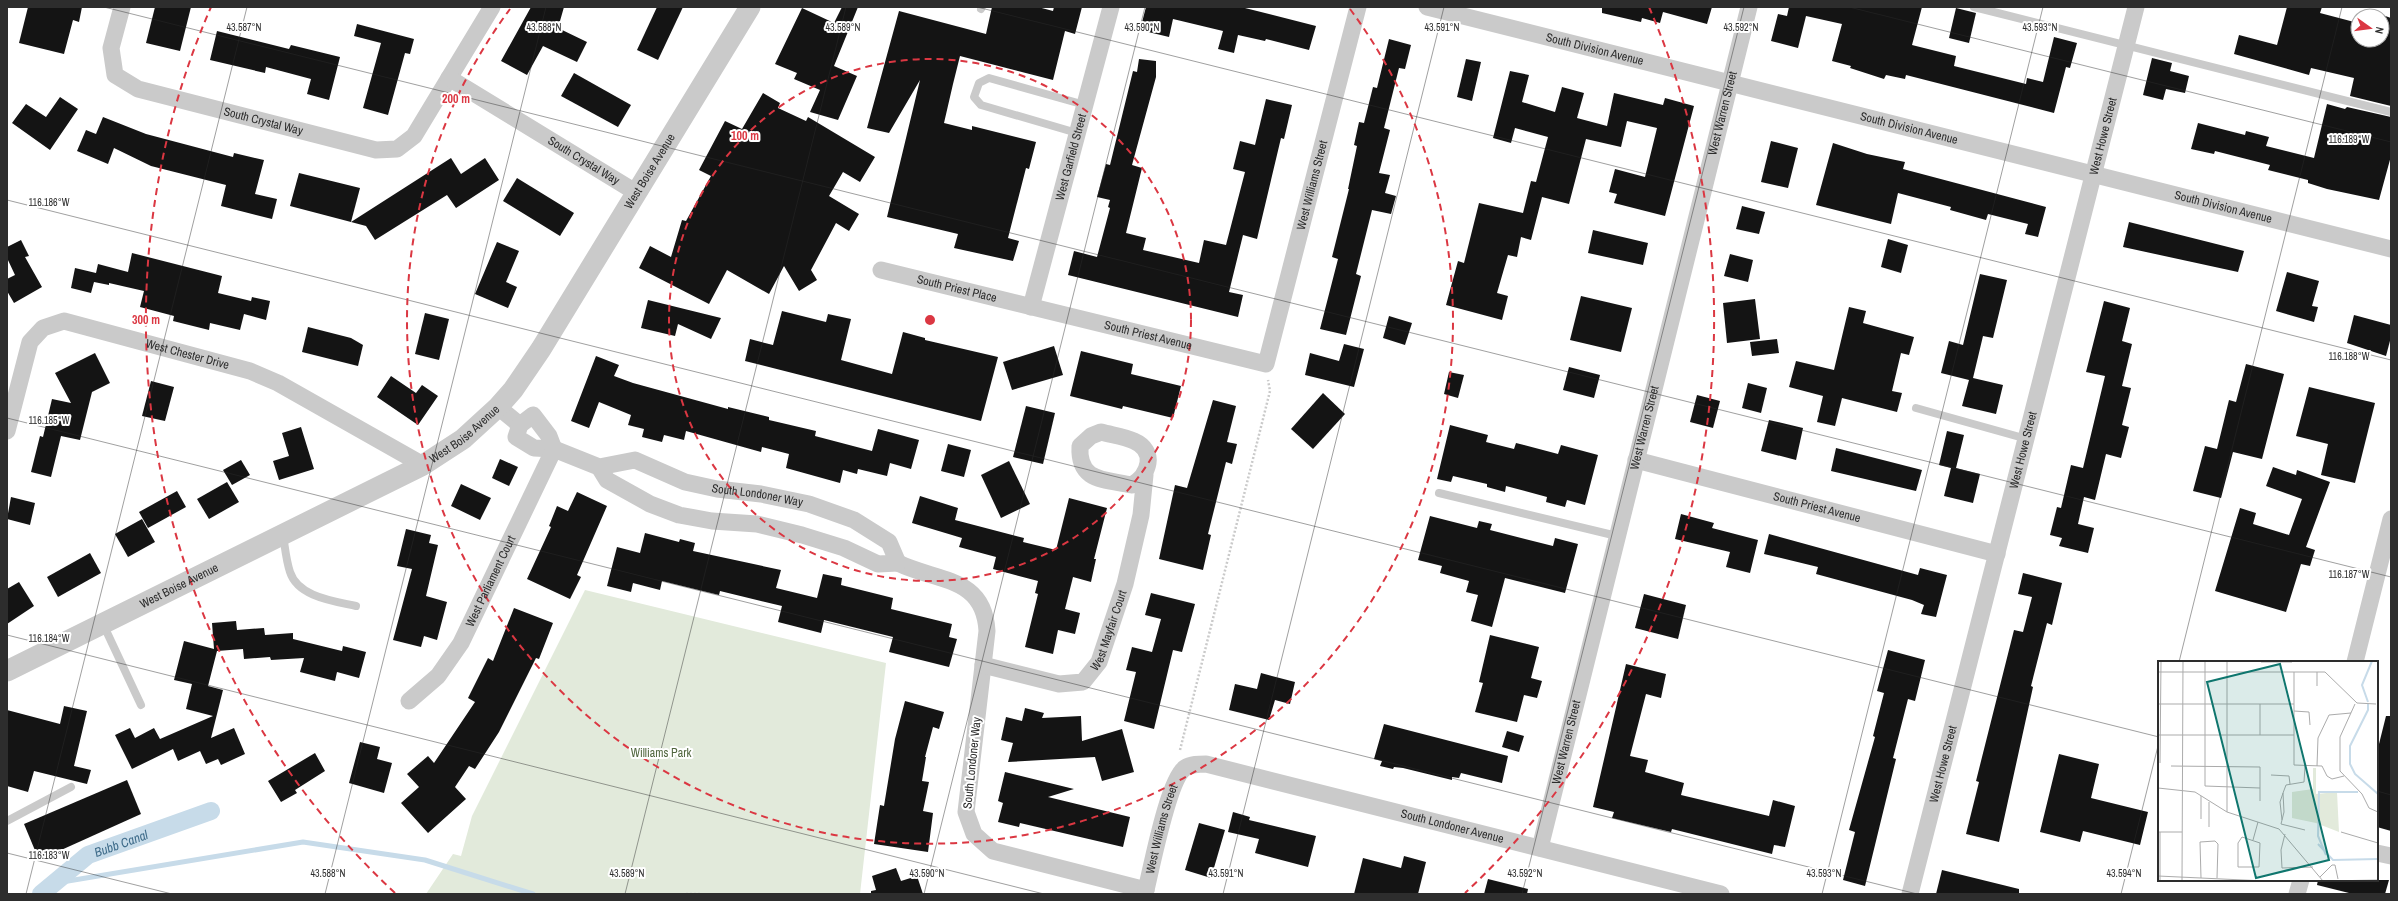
<svg xmlns="http://www.w3.org/2000/svg" width="2398" height="901" font-family="'Archivo Narrow',sans-serif">
  <rect width="100%" height="100%" fill="#fff"/>
  <path fill="#e2eadb" d="M585 590 886 663 860 894H426L453 854 461 856 472 816Z"/>
  <g fill="none" stroke-linecap="round" stroke-linejoin="round">
    <path stroke="#c7dbe9" stroke-width="5" d="M68 881 303 842 425 860 533 894"/>
    <path stroke="#c7dbe9" stroke-width="18" id="s1" d="M41 894 88 855 211 811"/>
  </g>
  <g fill="#141414">
    <path d="M28 7H82L79 22 73 20 64 54 19 43Z"/>
    <path d="M155 7H191L180 51 146 43Z"/>
    <path d="M531 7H564L558 28 587 42 577 62 543 46 527 75 501 61Z"/>
    <path d="M657 7H683L658 60 637 50Z"/>
    <path d="M842 7H858L834 66 857 76 838 120 810 112 820 90 794 79 797 73 775 64 802 8 834 23Z"/>
    <path d="M992 7H1038L1053 11 1054 7H1082L1075 34 1065 31 1053 80 960 56 953 84 944 123 972 130V126L1036 142 1029 169 1026 168 1008 238 1019 241 1013 261 954 248 958 234 887 217 920 80 889 133 867 128 899 11 986 34Z"/>
    <path d="M1146 7H1241L1316 26 1309 50 1266 39 1265 41 1238 35 1234 53 1218 49 1223 31 1173 19 1169 37 1140 30Z"/>
    <path d="M1602 7H1712L1707 24 1663 12 1660 23 1642 18 1641 22 1602 13Z"/>
    <path d="M1789 7H1922L1912 45 1956 56 1954 66 2026 84 2027 78 2043 82 2054 37 2077 43 2070 68 2066 67 2054 113 1906 75 1905 79 1886 75 1884 79 1850 68 1851 66 1832 61 1842 24 1806 16 1798 48 1771 41 1778 14 1787 16Z"/>
    <path d="M2287 7H2322L2320 13 2358 23V40H2382V16H2370L2371 11 2391 18V106L2350 96 2354 78 2311 68 2309 75 2234 54 2239 35 2277 45Z"/>
    <path d="M1956 8 1976 13 1969 43 1949 38Z"/>
    <path d="M357 24 414 39 410 54 405 53 388 115 363 108 381 43 354 36Z"/>
    <path d="M217 31 289 49 291 45 340 57 329 100 307 94 311 79 266 67 265 73 210 60Z"/>
    <path d="M1389 39 1411 45 1405 69 1399 68 1384 128 1390 130 1379 173 1390 175 1385 193 1396 196 1391 214 1372 210 1356 274 1361 276 1346 335 1320 329 1338 259 1332 257 1349 189H1348L1357 146 1354 145 1359 122 1364 123 1373 87 1377 88Z"/>
    <path d="M2152 58 2172 63 2170 71 2189 76 2185 93 2166 89 2163 100 2143 95Z"/>
    <path d="M1139 59 1156 61V77L1132 165 1142 168 1126 233 1146 238 1143 250 1199 263 1204 240 1226 245 1245 172 1233 169 1240 141 1255 145 1266 99 1292 105 1284 139 1281 138 1257 239 1243 235 1229 292 1243 295 1238 317 1068 275 1074 251 1097 257 1110 208 1108 207 1110 200 1097 197 1106 164 1110 165 1133 71 1137 72Z"/>
    <path d="M1466 59 1481 62 1472 101 1457 97Z"/>
    <path d="M1510 71 1529 75 1522 102 1555 112 1562 87 1584 93 1577 118 1607 126 1614 93 1663 105 1665 98 1694 106 1665 216 1614 203 1617 194 1609 192 1615 169 1645 177 1657 128 1627 121 1621 147 1586 139 1569 204 1542 197 1531 240 1521 237 1517 257 1508 255 1497 293 1508 296 1502 320 1446 305 1458 261 1464 263 1479 203 1523 213 1531 181 1536 182 1548 137 1515 128 1511 143 1493 138Z"/>
    <path d="M574 73 631 105 618 127 561 96Z"/>
    <path d="M763 93 780 103 778 108 806 121 808 117 875 157 860 182 843 172 829 196 859 214 849 231 836 223 811 270 817 280 799 291 784 266 769 294 727 270 709 304 639 268 650 246 671 257 682 220 686 221 711 176 699 170 725 121 742 129Z"/>
    <path d="M60 97 78 109 50 150 12 123 26 104 46 117Z"/>
    <path d="M2327 104 2345 109 2347 107 2391 117V156L2379 200 2327 189 2308 183V180L2268 170 2270 165 2215 151 2214 154 2191 149 2198 123 2245 135 2246 131 2269 137 2266 146 2314 158Z"/>
    <path d="M103 117 146 134 233 157 234 153 264 160 255 194 277 199 272 219 221 206 226 185 151 166 114 148 108 164 77 151 86 130 96 134Z"/>
    <path d="M1771 141 1798 148 1788 188 1761 182Z"/>
    <path d="M1833 143 1867 154 1905 162 1903 169 2046 207 2038 237 2025 234 2028 224 1988 214 1986 220 1950 210 1951 207 1898 193 1891 224 1816 205Z"/>
    <path d="M451 158 461 174 485 158 499 180 456 208 447 195 375 240 366 226 351 222Z"/>
    <path d="M299 173 360 188 351 222 290 206Z"/>
    <path d="M517 178 574 213 560 236 503 201Z"/>
    <path d="M1742 206 1765 212 1759 234 1736 229Z"/>
    <path d="M2129 222 2244 251 2238 272 2123 247Z"/>
    <path d="M1593 230 1648 243 1643 265 1588 253Z"/>
    <path d="M1888 239 1908 245 1901 273 1881 267Z"/>
    <path d="M21 240 29 256 25 257 42 287 14 303 7 291V279L15 275 7 258V247Z"/>
    <path d="M497 242 519 251 506 282 517 287 508 308 475 294Z"/>
    <path d="M132 253 222 276 218 293 251 301 252 297 270 301 266 320 244 314 240 330 210 323 209 330 173 321 174 316 140 307 144 291 109 283V285L94 282 91 293 71 288 75 268 96 273 98 264 128 272Z"/>
    <path d="M1730 254 1753 260 1748 282 1724 276Z"/>
    <path d="M2287 272 2319 281 2312 306 2318 307 2314 322 2276 311Z"/>
    <path d="M1980 274 2007 280 1993 338 1983 336 1973 378 2003 385 1996 414 1962 406 1969 380 1941 373 1949 341 1963 345Z"/>
    <path d="M1581 296 1632 308 1621 352 1570 340Z"/>
    <path d="M1755 299 1760 339 1727 343 1723 303Z"/>
    <path d="M648 300 721 318 711 339 678 324 675 336 641 328Z"/>
    <path d="M2104 301 2130 308 2122 341 2132 344 2122 386 2131 388 2122 425 2129 427 2121 458 2106 454 2095 500 2084 497 2078 524 2094 528 2088 553 2059 546 2062 538 2050 535 2057 507 2061 508 2071 465 2083 468 2105 376 2086 372Z"/>
    <path d="M1849 307 1866 311 1863 323 1914 337 1909 355 1901 353 1892 391 1902 393 1897 412 1842 398 1835 426 1817 422 1823 396 1789 387 1796 361 1834 370Z"/>
    <path d="M782 311 826 322 828 314 851 319 841 360 892 374 903 332 925 338V340L998 357 981 421 745 361 750 339 773 345Z"/>
    <path d="M425 313 449 319 439 360 415 354Z"/>
    <path d="M2354 315 2391 325V337L2386 356 2347 343Z"/>
    <path d="M1389 316 1412 323 1405 345 1383 338Z"/>
    <path d="M308 327 351 338 363 345 358 366 302 352Z"/>
    <path d="M1777 339 1779 353 1752 356 1750 342Z"/>
    <path d="M1344 344 1364 349 1354 387 1305 375 1310 353 1339 361Z"/>
    <path d="M1054 346 1063 375 1012 390 1003 362Z"/>
    <path d="M1081 351 1133 364 1131 374 1181 386 1173 418 1123 406 1122 409 1070 396Z"/>
    <path d="M95 353 110 383 92 392 80 440 61 436 51 477 31 472 40 436 43 437 52 399 71 403 55 373Z"/>
    <path d="M596 356 619 365 614 376 633 383 728 409V407L769 417V420L816 431 815 436 872 451 878 429 919 440 911 469 890 463 887 476 858 469 857 474 843 470 840 483 786 468 789 454 762 447 761 452 686 431 684 440 664 435 662 442 642 437 644 429 628 425 631 415 599 402 589 428 571 421Z"/>
    <path d="M2246 364 2284 374 2262 459 2233 452 2221 498 2193 491 2205 446 2217 449 2229 400 2236 402Z"/>
    <path d="M1569 367 1600 375 1594 398 1563 390Z"/>
    <path d="M1449 372 1464 375 1458 398 1444 394Z"/>
    <path d="M391 376 416 393 422 385 438 396 418 425 377 397Z"/>
    <path d="M151 381 174 387 165 421 142 416Z"/>
    <path d="M1748 383 1767 388 1761 413 1742 408Z"/>
    <path d="M2309 387 2375 403 2355 483 2321 475 2328 444 2296 436Z"/>
    <path d="M1323 393 1345 414 1313 449 1291 429Z"/>
    <path d="M1697 395 1720 401 1713 428 1690 422Z"/>
    <path d="M1213 400 1236 406 1227 442 1237 444 1232 464 1226 462 1208 534 1211 535 1203 570 1159 559 1175 485 1187 488Z"/>
    <path d="M1026 406 1055 413 1043 464 1013 457Z"/>
    <path d="M1769 420 1803 428 1796 460 1761 451Z"/>
    <path d="M1450 425 1488 435 1486 442 1514 449 1516 443 1558 454 1561 445 1598 455 1585 505 1567 500 1565 507 1546 502 1547 497 1506 486 1505 492 1487 487V484L1453 476 1451 482 1437 479Z"/>
    <path d="M301 427 314 469 279 480 273 461 289 456 282 433Z"/>
    <path d="M1947 431 1964 435 1956 468 1980 474 1973 503 1944 496 1951 468 1939 465Z"/>
    <path d="M948 444 971 450 964 477 941 471Z"/>
    <path d="M1836 448 1922 470 1916 491 1831 471Z"/>
    <path d="M500 459 518 467 509 486 492 478Z"/>
    <path d="M241 460 250 475 232 485 223 470Z"/>
    <path d="M1009 461 1030 504 1001 518 981 475Z"/>
    <path d="M2273 467 2296 475 2297 470 2330 482 2306 547 2315 550 2310 566 2301 564 2286 612 2215 591 2240 508 2256 513 2253 524 2289 535 2302 499 2266 486Z"/>
    <path d="M227 482 239 502 209 519 197 499Z"/>
    <path d="M461 484 491 498 480 520 451 506Z"/>
    <path d="M177 491 186 507 148 528 139 512Z"/>
    <path d="M577 492 607 506 577 575 581 577 570 599 527 579 551 527 549 526 557 506 568 511Z"/>
    <path d="M920 496 958 508 955 520 1024 538 1023 542 1056 550 1069 498 1107 508 1094 559H1096L1091 582 1073 577 1065 609 1080 613 1075 634 1058 630 1053 654 1025 647 1038 594 1035 593 1038 581 993 569 996 557 959 547 962 538 912 523Z"/>
    <path d="M11 497 35 503 30 525 7 519Z"/>
    <path d="M1681 514 1714 523 1712 528 1758 540 1750 573 1726 567 1730 552 1675 539Z"/>
    <path d="M1430 516 1477 528 1479 521 1492 524 1490 530 1553 546 1555 538 1578 544 1565 593 1505 578 1492 627 1471 621 1478 595 1466 592 1469 581 1440 573 1442 566 1418 560Z"/>
    <path d="M142 519 155 542 128 557 115 534Z"/>
    <path d="M406 529 431 535 429 543 438 545 426 596 447 602 437 640 424 636 421 647 393 640 412 569 397 566Z"/>
    <path d="M645 533 679 542 680 539 695 543 693 551 781 570 776 588 817 598 823 574 842 578 841 585 893 598 891 609 952 624 949 637 957 639 949 667 889 652 893 637 824 620 821 633 778 622 782 606 720 591 719 595 662 581 660 590 633 583 631 592 607 586 617 547 640 553Z"/>
    <path d="M1769 534 1918 575 1920 568 1947 575 1936 617 1921 614 1924 605 1912 600 1816 574 1818 567 1764 554Z"/>
    <path d="M90 553 101 573 58 597 47 577Z"/>
    <path d="M2023 573 2062 583 2052 625 2047 623 2031 686 2033 687 1999 842 1966 834 1979 782 1976 781 2014 630 2023 632 2032 597 2018 594Z"/>
    <path d="M19 582 34 606 7 624V589Z"/>
    <path d="M1151 593 1195 604 1182 652 1173 650 1154 729 1124 721 1136 672 1126 670 1132 647 1152 652 1161 619 1145 615Z"/>
    <path d="M1644 594 1686 605 1678 639 1635 628Z"/>
    <path d="M514 608 553 623 539 659 536 658 499 732 475 769 469 766 455 787 466 799 428 833 401 803 419 787 407 774 428 756 434 763 475 702 468 698 488 658 493 661Z"/>
    <path d="M236 621 237 630 264 628 265 635 293 633V639L342 651 343 646 366 652 359 678 337 672 335 681 300 672 304 658 271 660 270 657 244 659 243 649 217 651 208 686 223 690 211 738 234 728 245 754 221 765 218 759 206 764 200 751 178 761 173 749 132 769 115 735 130 728 135 738 154 728 160 739 213 716 186 709 192 684 174 680 184 641 214 649 212 623Z"/>
    <path d="M1490 635 1539 647 1531 678 1542 681 1537 698 1524 695 1517 722 1475 712 1483 683 1479 682Z"/>
    <path d="M1888 650 1925 660 1915 701 1908 699 1893 758 1896 759 1865 886 1843 880 1855 832 1849 830 1875 737 1873 736 1884 693 1877 691Z"/>
    <path d="M1626 664 1666 674 1661 698 1646 694 1630 756 1648 760 1645 772 1684 783 1681 795 1769 816 1773 800 1795 806 1785 847 1774 845 1772 854 1672 829 1671 832 1612 818 1614 812 1593 807Z"/>
    <path d="M1261 673 1295 682 1290 704 1275 700 1269 720 1229 710 1235 684 1257 689Z"/>
    <path d="M905 701 944 712 939 729 933 727 925 757H926L922 781 929 782 923 811 933 813 928 852 874 844 880 805 884 806 895 739Z"/>
    <path d="M64 706 87 711 74 766 91 770 87 784 34 771 28 792 7 786V710L60 724Z"/>
    <path d="M1025 708 1044 713 1042 718 1081 716 1082 741 1122 729 1134 772 1102 781 1095 757 1008 762 1013 743 1001 740 1006 717 1022 721Z"/>
    <path d="M2386 716H2391V831L2377 827V744H2379Z"/>
    <path d="M1384 724 1508 756 1502 783 1461 773 1459 778 1452 777V780L1403 768 1394 767 1393 769 1380 766 1382 761 1374 759Z"/>
    <path d="M1507 731 1524 736 1519 752 1502 747Z"/>
    <path d="M360 742 380 747 377 759 392 763 384 793 349 783Z"/>
    <path d="M315 753 325 771 295 790 297 793 281 802 268 781Z"/>
    <path d="M2059 754 2099 764 2091 798 2148 812 2140 845 2083 831 2080 842 2040 832Z"/>
    <path d="M1005 772 1074 789 1048 797 1130 817 1123 847 1020 823 1019 827 998 822 1003 803 998 801Z"/>
    <path d="M127 780 141 814 39 860 24 824Z"/>
    <path d="M1233 812 1250 817 1249 820 1316 836 1308 867 1255 853 1259 839 1228 832Z"/>
    <path d="M1199 823 1225 830 1211 878 1185 870Z"/>
    <path d="M1404 856 1426 862 1418 894H1354L1363 858 1401 868Z"/>
    <path d="M896 868 901 881 917 876 923 894H871V891L876 890 872 876Z"/>
    <path d="M1942 870 2019 889V894H1936Z"/>
    <path d="M1488 879 1528 889 1527 894H1484Z"/>
    <path d="M2318 880H2389L2385 894H2353L2317 885Z"/>
  </g>
  <g fill="none" stroke-linecap="round" stroke-linejoin="round">
    <g stroke="#cacaca" stroke-width="2.5" stroke-dasharray="2 2" stroke-linecap="butt">
      <path d="M1180 750 1270 391 1268 380"/>
      <path d="M686 894H701"/>
    </g>
    <g stroke="#cacaca" stroke-width="8">
      <path d="M1974 7 2391 112"/>
      <path d="M981 9 982 7"/>
      <path d="M1077 133 981 105 974 97 979 83 989 78 1085 105"/>
      <path d="M1916 408 2027 439"/>
      <path d="M1439 493 1617 536"/>
      <path d="M283 535C285 547 286 560 290 572 298 597 334 601 356 606"/>
      <path d="M103 624 141 705"/>
      <path d="M7 821 71 787"/>
    </g>
    <g stroke="#cacaca" stroke-width="17">
      <path id="s2" d="M122 7 111 48 115 75 138 89 376 150 397 149 414 136 492 7"/>
      <path id="s3" d="M1427 7 2391 249"/>
      <path id="s4" d="M449 78 637 193"/>
      <path id="s5" d="M881 270 1266 364 1358 7"/>
      <path id="s6" d="M1031 307 1111 7"/>
      <path d="M498 407 520 425"/>
      <path d="M533 415 549 436 554 449 534 448 516 437 520 425Z"/>
      <path id="s7" d="M7 431 30 342 43 328 64 321 250 371 278 383 423 465"/>
      <path d="M1101 432C1112 435 1125 437 1134 441 1157 451 1149 475 1132 485 1104 479 1078 482 1080 446L1091 436Z"/>
      <path id="s8" d="M1636 460 1997 554"/>
      <path d="M898 563C937 582 984 576 987 631L966 812 974 834 993 851 1146 890"/>
      <path d="M2355 662 2391 519"/>
      <path id="s9" d="M983 665 1059 684 1083 682 1099 662 1125 584 1141 515 1145 475"/>
      <path id="s10" d="M409 701 438 676 461 643 554 449 599 467 635 460 685 482 717 489 761 494 809 504 854 520 889 542 898 563 878 564 844 548 802 535 757 524 712 521 679 515 650 504 607 480 599 467"/>
      <path id="s11" d="M1540 848 1749 7"/>
      <path d="M2377 853 2391 856"/>
      <path id="s12" d="M1145 894C1151 871 1168 779 1185 768 1191 764 1199 764 1206 764L1721 894"/>
      <path id="s13" d="M1910 894 2136 7"/>
      <path d="M2297 894 2301 880"/>
    </g>
    <path stroke="#cacaca" stroke-width="21" id="s14" d="M7 671 423 465 463 439 498 407 513 390 541 349 750 7"/>
  </g>
  <path fill="none" stroke="#2d2d2d" stroke-width="1" stroke-opacity="0.45" d="M104 7 2391 577M977 7 2391 360M1849 7 2391 142M7 200 2159 737M7 418 1917 894M7 635 1044 894M2179 662 2342 7M2377 791 2391 795M7 853 172 894M26 894 247 7M325 894 546 7M625 894 846 7M924 894 1145 7M1223 894 1444 7M1522 894 1744 7M1822 894 2043 7M2121 894 2159 742"/>
  <g fill="none" stroke="#db3742" stroke-width="2" stroke-dasharray="7 5">
    <circle cx="930" cy="320" r="261"/>
    <path d="M1350 9A523 523 0 1 1 510 9"/>
    <path d="M395 893A784 784 0 0 1 211 7M1649 7A784 784 0 0 1 1465 893"/>
  </g>
  <g text-anchor="middle" dominant-baseline="central" stroke-width="4" stroke-linejoin="round" paint-order="stroke">
    <g font-size="12" fill="#2d2d2d" stroke="#fff">
      <text stroke="none"><textPath href="#s3" startOffset="173">South Division Avenue</textPath></text>
      <text stroke="none"><textPath href="#s11" startOffset="757">West Warren Street</textPath></text>
      <text stroke="none"><textPath href="#s2" startOffset="226">South Crystal Way</textPath></text>
      <text stroke="none"><textPath href="#s3" startOffset="497">South Division Avenue</textPath></text>
      <text stroke="none"><textPath href="#s13" startOffset="782">West Howe Street</textPath></text>
      <text stroke="none"><textPath href="#s6" startOffset="155">West Garfield Street</textPath></text>
      <text stroke="none"><textPath href="#s4" startOffset="158">South Crystal Way</textPath></text>
      <text stroke="none"><textPath href="#s14" startOffset="840">West Boise Avenue</textPath></text>
      <text stroke="none"><textPath href="#s5" startOffset="581">West Williams Street</textPath></text>
      <text stroke="none"><textPath href="#s3" startOffset="821">South Division Avenue</textPath></text>
      <text stroke="none"><textPath href="#s5" startOffset="78">South Priest Place</textPath></text>
      <text stroke="none"><textPath href="#s5" startOffset="275">South Priest Avenue</textPath></text>
      <text stroke="none"><textPath href="#s7" startOffset="261">West Chester Drive</textPath></text>
      <text stroke="none"><textPath href="#s11" startOffset="433">West Warren Street</textPath></text>
      <text stroke="none"><textPath href="#s14" startOffset="516">West Boise Avenue</textPath></text>
      <text stroke="none"><textPath href="#s13" startOffset="458">West Howe Street</textPath></text>
      <text stroke="none"><textPath href="#s10" startOffset="507">South Londoner Way</textPath></text>
      <text stroke="none"><textPath href="#s8" startOffset="187">South Priest Avenue</textPath></text>
      <text stroke="none"><textPath href="#s10" startOffset="147">West Parliament Court</textPath></text>
      <text stroke="none"><textPath href="#s14" startOffset="192">West Boise Avenue</textPath></text>
      <text stroke="none"><textPath href="#s9" startOffset="161">West Mayfair Court</textPath></text>
      <text stroke="none"><textPath href="#s11" startOffset="109">West Warren Street</textPath></text>
      <text transform="translate(972 763) rotate(-84)">South Londoner Way</text>
      <text stroke="none"><textPath href="#s13" startOffset="134">West Howe Street</textPath></text>
      <text stroke="none"><textPath href="#s12" startOffset="409">South Londoner Avenue</textPath></text>
      <text stroke="none"><textPath href="#s12" startOffset="67">West Williams Street</textPath></text>
    </g>
    <g font-size="12" fill="#4f653d" stroke="#fff">
      <text x="661" y="753">Williams Park</text>
    </g>
    <g font-size="13" font-style="italic" fill="#3f6c8a" stroke="#fff">
      <text stroke="none"><textPath href="#s1" startOffset="96">Bubb Canal</textPath></text>
    </g>
  </g>
  <g transform="translate(2158 661)">
    <rect width="220" height="220" fill="#fff"/>
    <path d="M155 107H158V133L179 131 181 171 158 162 134 157V131L155 128Z" fill="#e2eadb"/>
    <path fill="none" stroke="#c7dbe9" stroke-width="2" d="M210 41 204 24 214 0M210 43V49L192 85V103L197 113 220 133M160 183 175 199 220 198M168 194 160 175 161 131H200"/>
    <path fill="none" stroke="#ababab" stroke-width="1" d="M47 0V125L102 127M103 1H134M0 11H167L199 42 218 43M136 11V104L164 105 169 115 174 118 186 115M159 11V25M0 43H136M197 43 182 76V110L204 133 211 147 220 151M136 50 151 51 152 64M0 74H136M102 74V43M2 102 3 0M13 105 102 106V140M159 105 160 77 171 54 193 52M113 114 131 115 132 123M0 127 37 131 69 151 121 168 165 220M125 132 128 124 146 121 147 105M43 135V158M69 151V0M124 159 122 141 125 132 126 151 123 163 147 169M51 166V141M0 171H24M183 171 220 182M127 173 123 189 124 207 155 206M84 176 102 182 101 206H80V182ZM95 179 100 161M0 215 107 220M162 216 174 204H177L180 218M43 217 42 181 57 180 60 183 59 217M2 220V171M24 220 25 0M169 220 220 219"/>
    <path fill="#0f766e" fill-opacity="0.15" stroke="#0f766e" stroke-width="2" d="M122 3 171 199 98 217 49 21Z"/>
    <rect width="220" height="220" fill="none" stroke="#2d2d2d" stroke-width="2"/>
  </g>
  <g font-size="10" text-anchor="middle" fill="#2d2d2d" stroke="#fff" stroke-width="4" stroke-linejoin="round" paint-order="stroke">
    <text x="244" y="31">43.587°N</text>
    <text x="544" y="31">43.588°N</text>
    <text x="843" y="31">43.589°N</text>
    <text x="1142" y="31">43.590°N</text>
    <text x="1442" y="31">43.591°N</text>
    <text x="1741" y="31">43.592°N</text>
    <text x="2040" y="31">43.593°N</text>
    <text x="2349" y="143">116.189°W</text>
    <text x="49" y="206">116.186°W</text>
    <text x="2349" y="360">116.188°W</text>
    <text x="49" y="424">116.185°W</text>
    <text x="2349" y="578">116.187°W</text>
    <text x="49" y="642">116.184°W</text>
    <text x="49" y="859">116.183°W</text>
    <text x="328" y="877">43.588°N</text>
    <text x="627" y="877">43.589°N</text>
    <text x="927" y="877">43.590°N</text>
    <text x="1226" y="877">43.591°N</text>
    <text x="1525" y="877">43.592°N</text>
    <text x="1824" y="877">43.593°N</text>
    <text x="2124" y="877">43.594°N</text>
  </g>
  <circle cx="930" cy="320" r="6" fill="#db3742" stroke="#fff" stroke-width="2"/>
  <g font-size="12" text-anchor="middle" font-weight="bold" fill="#db3742" stroke="#fff" stroke-width="4" stroke-linejoin="round" paint-order="stroke">
    <text x="456" y="103">200 m</text>
    <text x="745" y="140">100 m</text>
    <text x="146" y="324">300 m</text>
  </g>
  <rect width="2398" height="901" fill="none" stroke="#2d2d2d" stroke-width="16"/>
  <g transform="translate(2370 28) rotate(104)"><circle r="19" fill="#ffffff" stroke="#ababab"/>
  <path d="M0-3L7 15L0 10L-7 15Z" fill="#db3742"/>
  <text y="-6" font-size="11" font-weight="bold" text-anchor="middle" fill="#2d2d2d">N</text>
  </g>
</svg>
